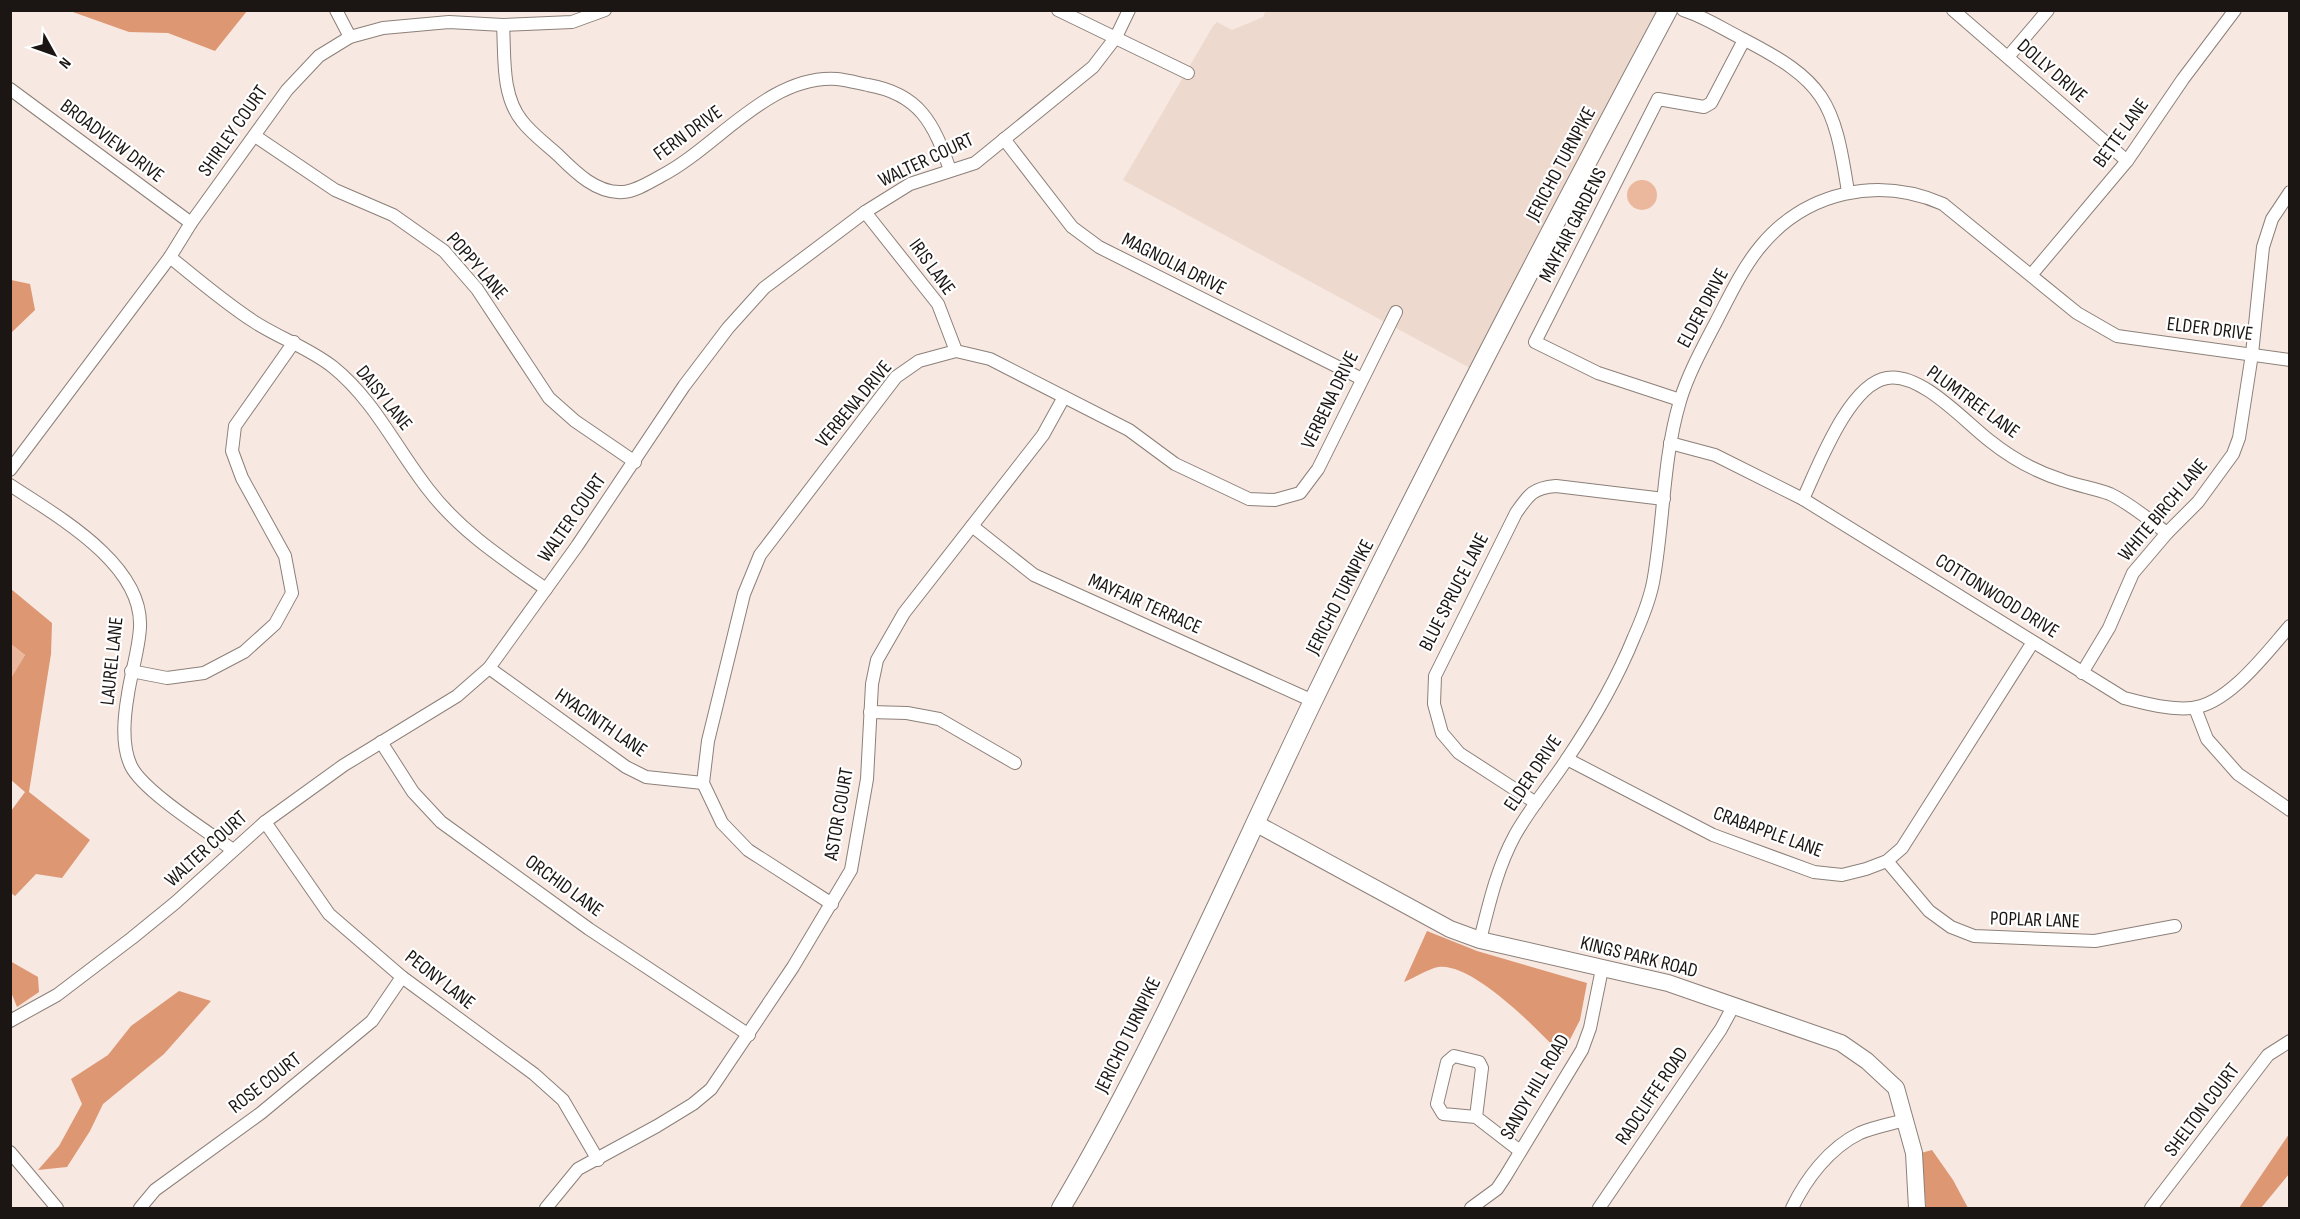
<svg xmlns="http://www.w3.org/2000/svg" width="2300" height="1219" font-family="'Sofia Sans Condensed',sans-serif">
  <rect width="100%" height="100%" fill="#f7e8e1"/>
  <path fill="#eed9ce" d="M1266 10 1659 11 1479 373 1123 180 1213 26 1217 22 1232 30 1263 17Z"/>
  <g fill="#ecb89d">
    <circle cx="1642" cy="195" r="15"/>
    <path d="M11 644 25 655 11 678Z"/>
  </g>
  <g fill="#dd9772">
    <path d="M70 11H247L215 51 168 33 129 32Z"/>
    <path d="M11 280 30 284 35 310 11 333Z"/>
    <path d="M11 589 52 623 51 654 29 792 90 840 62 878 36 874 15 896 11 893V811L25 792 11 780V678L25 655 11 644Z"/>
    <path d="M1427 931 1477 951 1587 983 1580 1020 1562 1055C1539 1031 1473 962 1438 967 1428 969 1414 978 1404 982Z"/>
    <path d="M10 961 38 977 39 992 17 1007 11 992Z"/>
    <path d="M179 991 211 1001 164 1054 103 1104 90 1131 67 1167 38 1170 59 1146 82 1104 71 1079 108 1055 131 1026Z"/>
    <path d="M2289 1134V1174L2261 1208H2239Z"/>
    <path d="M1932 1150 1953 1180 1968 1208H1926L1921 1153Z"/>
  </g>
  <g fill="none" stroke-linecap="round" stroke-linejoin="round">
    <g stroke="#8c8079" stroke-width="14">
      <g id="street">
        <path d="M336 10 350 37"/>
        <path d="M1058 10 1188 73"/>
        <path d="M1683 10C1703 16 1723 29 1741 38 1825 81 1834 100 1848 192"/>
        <path d="M1953 10 2127 161"/>
        <path d="M503 25C505 56 501 95 522 121 532 134 546 144 558 155 575 172 597 194 623 192 636 191 650 182 661 176 716 148 769 74 837 79 847 80 858 83 868 85 920 94 934 124 950 170"/>
        <path d="M2008 57 2048 10"/>
        <path d="M10 89 191 223"/>
        <path d="M255 136 335 190 393 215 444 251 477 289 549 398 575 421 635 462"/>
        <path d="M1004 139 1072 227 1099 247 1362 379"/>
        <path d="M865 212 938 304 956 351"/>
        <path d="M170 257C197 279 224 302 253 321 279 338 309 348 333 367 374 400 396 448 428 489 460 531 503 559 546 589"/>
        <path d="M2032 274 2127 161 2183 79 2235 10"/>
        <path d="M1680 400 1598 373 1535 342 1658 99 1704 107 1711 103 1744 40"/>
        <path d="M1670 443 1715 455 1803 499 2124 698C2147 704 2169 710 2192 708 2229 704 2267 652 2290 626"/>
        <path d="M10 470 170 257 191 223 287 90 319 56 350 37 383 28 449 22 503 25 572 22 605 10"/>
        <path d="M10 485C57 516 143 564 140 627 139 649 131 673 128 694 124 717 121 745 131 766 143 791 208 832 233 850"/>
        <path d="M1803 499C1818 467 1849 384 1887 378 1921 372 1965 422 1990 441 2010 457 2037 472 2062 480 2078 486 2095 488 2110 494 2131 504 2149 520 2167 533"/>
        <path d="M972 526 1034 575 1313 701"/>
        <path d="M489 668 626 767 646 777 703 783"/>
        <path d="M131 671 167 678 204 673 244 652 275 624 292 593 285 556 242 478 232 451 235 426 294 342"/>
        <path d="M2082 673 2109 628 2133 573 2167 533 2198 502 2233 454 2239 438 2252 354 2263 247 2272 219 2290 192"/>
        <path d="M2195 708 2207 739 2238 774 2290 810"/>
        <path d="M870 712 907 713 939 719 1015 763"/>
        <path d="M381 742 413 792 441 822 589 929 749 1035"/>
        <path d="M1567 759 1713 835 1814 872 1842 875 1866 869 1887 861 1902 848 2033 642"/>
        <path d="M1536 803 1459 753 1442 733 1434 704 1435 676 1516 513C1529 494 1533 488 1556 486L1664 499"/>
        <path d="M265 822 329 914 402 977 534 1074 563 1100 598 1160"/>
        <path d="M1887 861 1929 911 1951 927 1974 936 2095 941 2175 926"/>
        <path d="M832 904 748 850 722 823 703 783 708 741 744 594 760 555 896 377 919 361 956 351 990 359 1129 430 1175 464 1249 499 1275 500 1300 493 1318 469 1396 312"/>
        <path d="M1480 940C1489 904 1497 868 1515 835 1530 808 1550 785 1567 759 1592 722 1617 679 1634 637 1642 619 1651 597 1654 577 1664 519 1663 458 1680 401 1688 374 1703 347 1716 322 1729 297 1742 269 1760 247 1806 191 1878 176 1943 204L2077 313 2117 336 2290 360"/>
        <path d="M10 1021 57 995 132 938 175 903 265 822 344 765 457 696 489 668 577 546 684 386 728 328 764 288 865 212 910 184 975 163 1093 67 1116 37 1129 10"/>
        <path d="M1476 1117 1443 1114 1437 1104 1447 1062 1454 1056 1479 1062 1482 1068 1476 1117 1520 1151"/>
        <path d="M10 1152 57 1208"/>
        <path d="M140 1208 155 1190 261 1113 372 1021 402 977"/>
        <path d="M546 1208 578 1169 657 1126 693 1104 711 1089 793 967 851 870 867 779 872 684 877 660 904 613 1043 435 1064 397"/>
        <path d="M1471 1208 1497 1189 1505 1177 1582 1050 1590 1028 1602 969"/>
        <path d="M1599 1208 1721 1029 1734 1005"/>
        <path d="M1792 1208C1806 1179 1829 1148 1860 1133 1874 1127 1891 1124 1905 1120"/>
        <path d="M2151 1208 2268 1055 2290 1041"/>
      </g>
    </g>
    <g stroke="#8c8079" stroke-width="18">
      <path id="secondary" d="M1255 823 1450 929 1480 940 1668 983 1841 1043 1867 1061 1896 1088 1914 1153 1917 1208"/>
    </g>
    <g stroke="#8c8079" stroke-width="20">
      <path id="primary" d="M1061 1208C1157 1046 1231 871 1313 701 1426 468 1546 238 1668 10"/>
    </g>
    <use href="#street" stroke="#fff" stroke-width="12"/>
    <use href="#secondary" stroke="#fff" stroke-width="16"/>
    <use href="#primary" stroke="#fff" stroke-width="18"/>
  </g>
  <g text-anchor="middle" dominant-baseline="central" stroke-width="4.5" stroke-linejoin="round" paint-order="stroke">
    <g font-size="20" fill="#1b1614" stroke="#fff">
      <text transform="translate(2052 71) rotate(41)">DOLLY DRIVE</text>
      <text transform="translate(233 131) rotate(-55)">SHIRLEY COURT</text>
      <text transform="translate(688 133) rotate(-36)">FERN DRIVE</text>
      <text transform="translate(2121 133) rotate(-54)">BETTE LANE</text>
      <text transform="translate(112 141) rotate(37)">BROADVIEW DRIVE</text>
      <text transform="translate(926 160) rotate(-25)">WALTER COURT</text>
      <text transform="translate(1561 164) rotate(-62)">JERICHO TURNPIKE</text>
      <text transform="translate(1573 225) rotate(-63)">MAYFAIR GARDENS</text>
      <text transform="translate(1174 264) rotate(27)">MAGNOLIA DRIVE</text>
      <text transform="translate(477 266) rotate(49)">POPPY LANE</text>
      <text transform="translate(932 267) rotate(54)">IRIS LANE</text>
      <text transform="translate(1703 308) rotate(-62)">ELDER DRIVE</text>
      <text transform="translate(2210 329) rotate(7)">ELDER DRIVE</text>
      <text transform="translate(384 398) rotate(51)">DAISY LANE</text>
      <text transform="translate(1330 400) rotate(-64)">VERBENA DRIVE</text>
      <text transform="translate(1973 402) rotate(36)">PLUMTREE LANE</text>
      <text transform="translate(854 404) rotate(-50)">VERBENA DRIVE</text>
      <text transform="translate(2163 510) rotate(-50)">WHITE BIRCH LANE</text>
      <text transform="translate(572 518) rotate(-55)">WALTER COURT</text>
      <text transform="translate(1454 592) rotate(-63)">BLUE SPRUCE LANE</text>
      <text transform="translate(1997 596) rotate(32)">COTTONWOOD DRIVE</text>
      <text transform="translate(1340 597) rotate(-63)">JERICHO TURNPIKE</text>
      <text transform="translate(1145 604) rotate(24)">MAYFAIR TERRACE</text>
      <text transform="translate(112 661) rotate(-84)">LAUREL LANE</text>
      <text transform="translate(601 723) rotate(34)">HYACINTH LANE</text>
      <text transform="translate(1533 773) rotate(-56)">ELDER DRIVE</text>
      <text transform="translate(839 814) rotate(-80)">ASTOR COURT</text>
      <text transform="translate(1768 832) rotate(20)">CRABAPPLE LANE</text>
      <text transform="translate(206 849) rotate(-42)">WALTER COURT</text>
      <text transform="translate(564 886) rotate(36)">ORCHID LANE</text>
      <text transform="translate(2035 920) rotate(2)">POPLAR LANE</text>
      <text transform="translate(1639 957) rotate(14)">KINGS PARK ROAD</text>
      <text transform="translate(440 980) rotate(38)">PEONY LANE</text>
      <text transform="translate(1128 1035) rotate(-64)">JERICHO TURNPIKE</text>
      <text transform="translate(265 1083) rotate(-38)">ROSE COURT</text>
      <text transform="translate(1535 1087) rotate(-60)">SANDY HILL ROAD</text>
      <text transform="translate(1652 1096) rotate(-56)">RADCLIFFE ROAD</text>
      <text transform="translate(2202 1110) rotate(-53)">SHELTON COURT</text>
    </g>
  </g>
  <rect width="2300" height="1219" fill="none" stroke="#1b1614" stroke-width="24"/>
  <g transform="translate(54 54) rotate(130)" stroke="#ffffff" stroke-width="4.5" paint-order="stroke">
  <path d="M0-4.5L10 22L0 15L-10 22Z" fill="#1b1614"/>
  <text y="-9" font-size="16" font-weight="bold" text-anchor="middle" fill="#1b1614">N</text>
  </g>
</svg>
